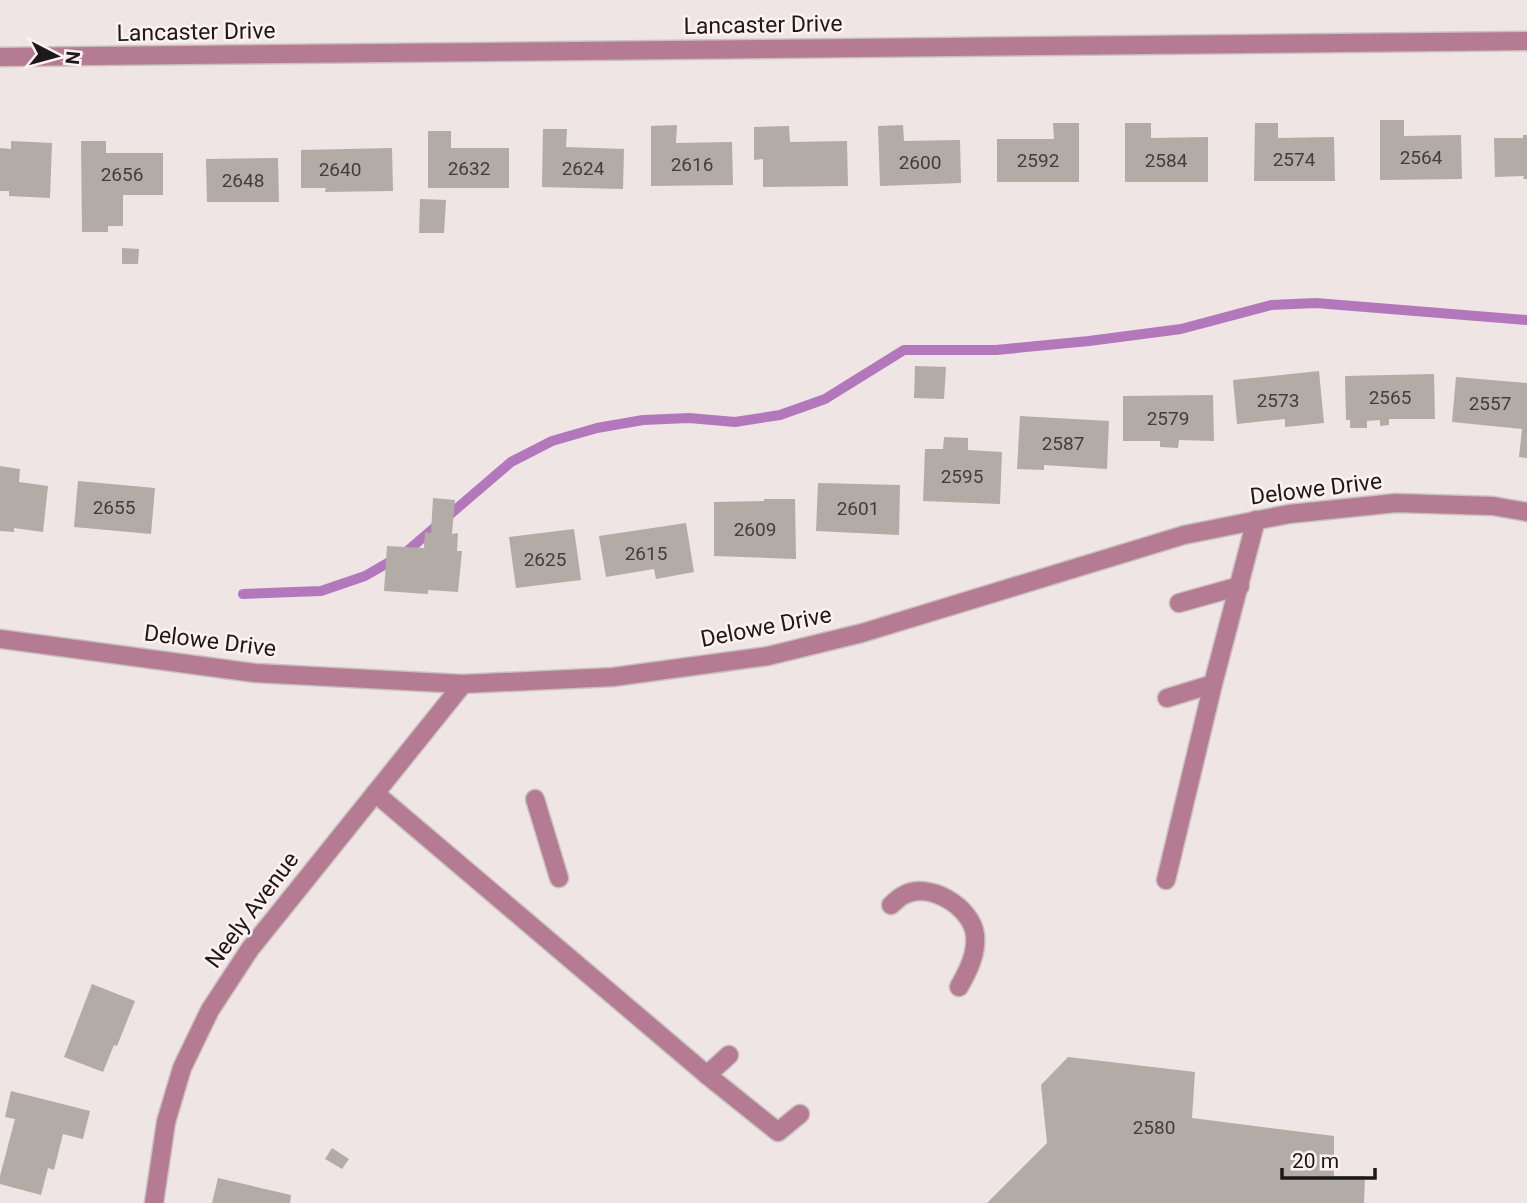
<svg xmlns="http://www.w3.org/2000/svg" width="1527" height="1203" font-family="Roboto,sans-serif">
  <rect width="100%" height="100%" fill="#efe5e4"/>
  <g fill="none" stroke-linecap="round" stroke-linejoin="round">
    <path stroke="#b378bc" stroke-width="10" d="M243 594 321 591 365 576 405 553 511 462 552 441 597 428 643 420 689 418 735 422 780 415 825 399 904 350H996L1089 341 1181 329 1271 305 1316 303 1527 320"/>
  </g>
  <g fill="#b3aba6">
    <path d="M1380 120H1404V136L1461 135 1462 179 1380 180Z"/>
    <path d="M1053 123H1079V182H997V139H1054Z"/>
    <path d="M1125 123H1151V138L1208 137V182H1125Z"/>
    <path d="M1255 123H1278V138L1334 137 1335 181H1254Z"/>
    <path d="M677 125 676 143 732 142 733 185 651 186V126Z"/>
    <path d="M903 125 904 141 960 140 961 183 880 186 878 126Z"/>
    <path d="M789 126 790 142 847 141 848 186 763 187V159L754 160V127Z"/>
    <path d="M543 129H567L566 147 624 149 623 189 542 187Z"/>
    <path d="M428 131H451V148H509V188H428Z"/>
    <path d="M1523 135H1527V179H1523L1524 176 1495 177 1494 138H1523Z"/>
    <path d="M11 141 52 143 50 198 9 196V191H0V148L11 149Z"/>
    <path d="M81 141H106V153H163V195H123V226H108V232H82Z"/>
    <path d="M392 148 393 191 325 192 326 188H301V150Z"/>
    <path d="M278 158 279 202H207L206 159Z"/>
    <path d="M420 199 446 200 444 233H419Z"/>
    <path d="M122 248 139 249 138 264H122Z"/>
    <path d="M915 366 946 367 944 399 914 398Z"/>
    <path d="M1319 371 1324 423 1285 427V419L1237 424 1233 380Z"/>
    <path d="M1434 374 1435 419H1389V425L1380 426V420L1367 421V428H1350V420H1346L1345 376Z"/>
    <path d="M1456 377 1527 383V458L1519 457 1522 429 1452 422Z"/>
    <path d="M1213 395 1214 441 1179 440 1178 448 1160 447V441H1123V396Z"/>
    <path d="M1020 416 1109 421 1107 469 1044 465V470L1017 469Z"/>
    <path d="M944 437 968 438V450L1002 452 1000 504 923 501 925 449H943Z"/>
    <path d="M0 466 20 469 19 482 48 486 43 532 14 528V532L0 531Z"/>
    <path d="M78 481 155 488 151 534 74 527Z"/>
    <path d="M818 483 900 485 899 535 816 531Z"/>
    <path d="M433 498 455 500 452 534 458 533 457 551H462L458 592 428 590V594L384 591 387 546 424 548 425 532 431 533Z"/>
    <path d="M764 499H795L796 559 714 556V502L764 501Z"/>
    <path d="M686 523 694 572 656 579 654 569 606 577 599 536Z"/>
    <path d="M574 529 581 580 516 588 509 537Z"/>
    <path d="M92 984 135 1001 117 1046 114 1045 103 1072 64 1057Z"/>
    <path d="M1068 1057 1195 1072 1192 1118 1334 1136V1176H1365L1364 1203H987L1047 1143 1041 1085Z"/>
    <path d="M11 1091 90 1111 83 1139 63 1134 54 1170 48 1168 41 1195 0 1184V1176L15 1119 5 1117Z"/>
    <path d="M332 1148 349 1159 342 1169 325 1159Z"/>
    <path d="M218 1178 291 1195 290 1203H212Z"/>
  </g>
  <g fill="none" stroke-linecap="round" stroke-linejoin="round">
    <g stroke="#c9c0bf" stroke-width="21">
      <g id="minor">
        <path d="M0 57 1527 41"/>
        <path d="M1179 603 1240 586"/>
        <path d="M0 639 255 673 463 684 613 677 768 656 862 633 1184 535 1289 514 1396 503 1493 506 1527 512"/>
        <path d="M1167 698 1213 684"/>
        <path d="M375 793 707 1075 778 1132 800 1114"/>
        <path d="M535 799 559 878"/>
        <path d="M1166 880 1213 684 1256 520"/>
        <path d="M891 905C895 902 899 897 904 895 929 881 972 907 975 935 977 954 968 971 959 987"/>
        <path d="M707 1075 729 1055"/>
        <path d="M154 1203 166 1122 182 1068 210 1010 250 949 463 684"/>
      </g>
    </g>
    <use href="#minor" stroke="#b57b93" stroke-width="18"/>
  </g>
  <g text-anchor="middle" dominant-baseline="central" stroke-width="5" stroke-linejoin="round" paint-order="stroke">
    <g font-size="19" fill="#423e3c">
      <text x="1421" y="157">2564</text>
      <text x="1294" y="159">2574</text>
      <text x="1038" y="160">2592</text>
      <text x="1166" y="160">2584</text>
      <text x="920" y="162">2600</text>
      <text x="692" y="164">2616</text>
      <text x="469" y="168">2632</text>
      <text x="583" y="168">2624</text>
      <text x="340" y="169">2640</text>
      <text x="122" y="174">2656</text>
      <text x="243" y="180">2648</text>
      <text x="1390" y="397">2565</text>
      <text x="1278" y="400">2573</text>
      <text x="1490" y="403">2557</text>
      <text x="1168" y="418">2579</text>
      <text x="1063" y="443">2587</text>
      <text x="962" y="476">2595</text>
      <text x="114" y="507">2655</text>
      <text x="858" y="508">2601</text>
      <text x="755" y="529">2609</text>
      <text x="646" y="553">2615</text>
      <text x="545" y="559">2625</text>
      <text x="1154" y="1127">2580</text>
    </g>
    <g font-size="23" fill="#1d1919" stroke="#fdf2f1">
      <text transform="translate(763 25) rotate(-1)">Lancaster Drive</text>
      <text transform="translate(196 32) rotate(-1)">Lancaster Drive</text>
      <text transform="translate(1316 489) rotate(-7)">Delowe Drive</text>
      <text transform="translate(766 627) rotate(-11)">Delowe Drive</text>
      <text transform="translate(210 641) rotate(7)">Delowe Drive</text>
      <text transform="translate(252 910) rotate(-53)">Neely Avenue</text>
    </g>
  </g>
  <g transform="translate(56 56) rotate(96)" stroke="#fdf2f1" stroke-width="5" paint-order="stroke">
  <path d="M0-5L12 26L0 18L-12 26Z" fill="#1d1919"/>
  <text y="-10" font-size="19" font-weight="bold" text-anchor="middle" fill="#1d1919">N</text>
  </g>
  <path d="M1282 1168v10h93v-10" fill="none" stroke="#1d1919" stroke-width="3.5"/>
  <text x="1292" y="1168" font-size="21" fill="#1d1919" stroke="#fdf2f1" stroke-width="5" paint-order="stroke">20 m</text>
</svg>
